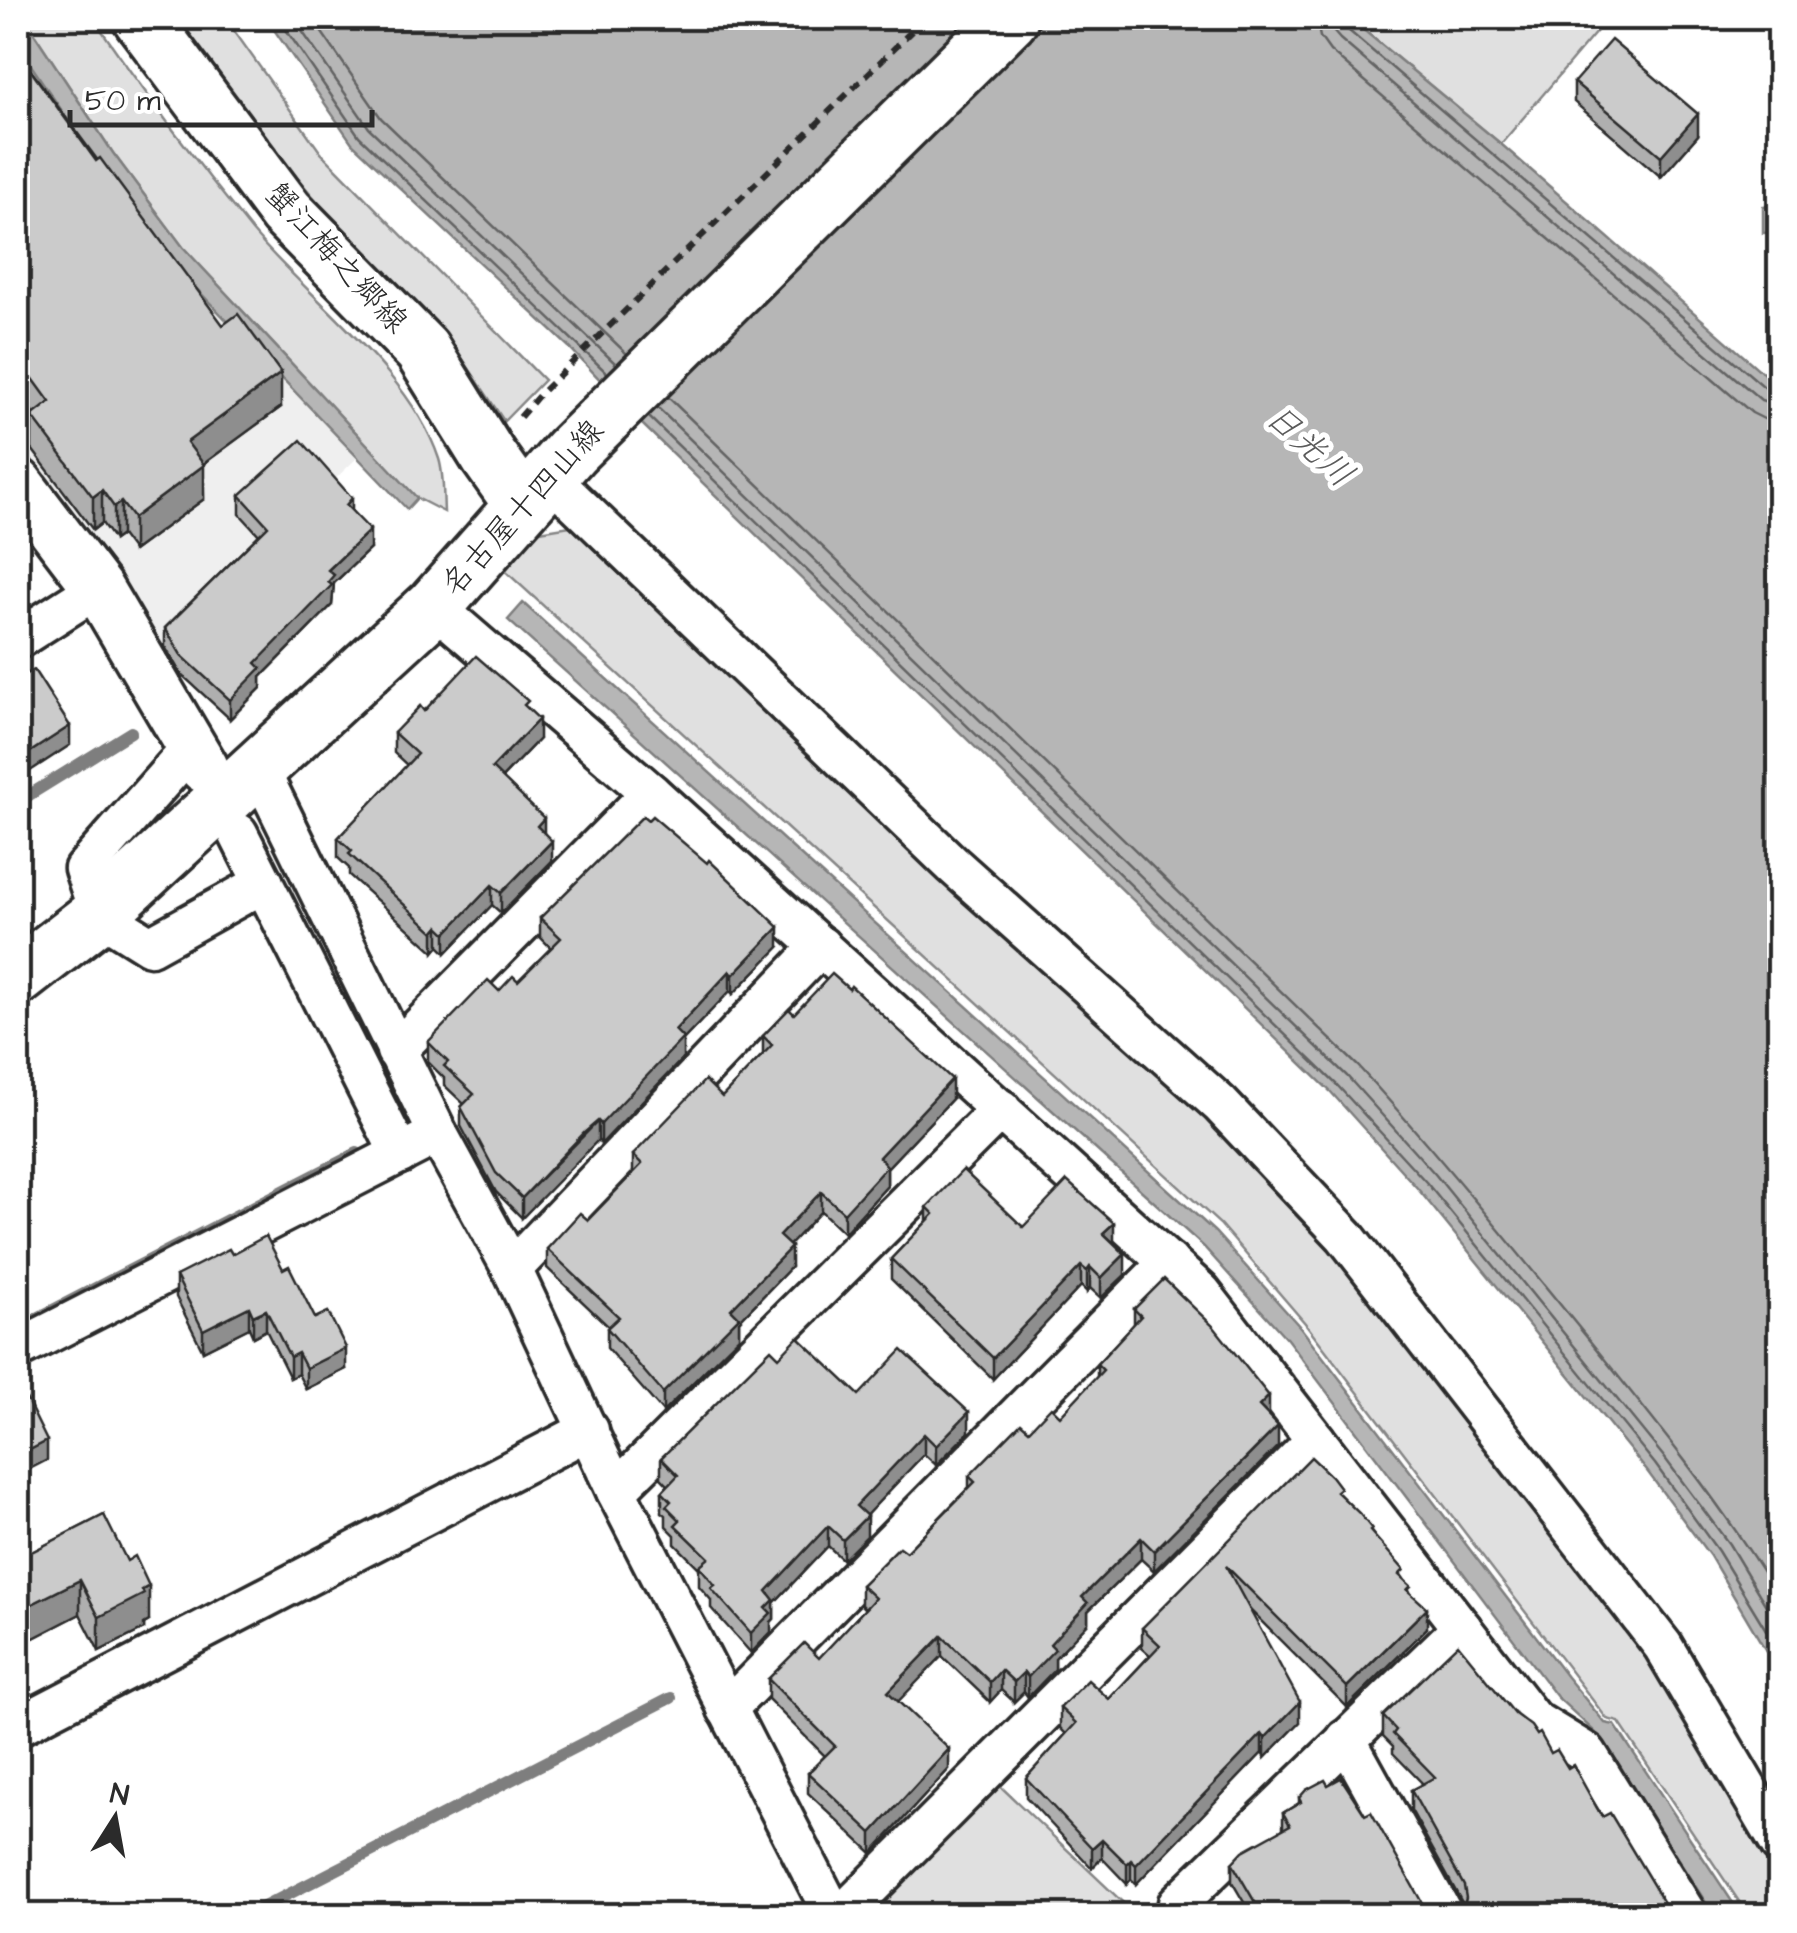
<svg xmlns="http://www.w3.org/2000/svg" width="1797" height="1933" font-family="'Architects Daughter','Klee One',sans-serif">
  <rect width="100%" height="100%" fill="#fff"/>
  <filter id="ink" filterUnits="userSpaceOnUse"><feTurbulence type="fractalNoise" baseFrequency=".01" numOctaves="2"/><feDisplacementMap in="SourceGraphic" scale="20" xChannelSelector="R" yChannelSelector="G"/><feConvolveMatrix kernelMatrix="1 2 1 2 8 2 1 2 1" color-interpolation-filters="sRGB"/></filter>
  <g filter="url(#ink)">
    <path fill="#efefef" d="M18 46 69 124 233 330 357 458 158 649 115 571 18 443Z"/>
    <g fill="#e0e0e0" stroke="#868686" stroke-width="2.5">
      <path d="M24 18H93C143 91 196 162 252 231 310 300 410 371 439 459 444 475 443 495 444 512L417 498 183 247 113 153Z"/>
      <path d="M174 18H225L321 153 544 380 504 421 450 340 345 234 236 106Z"/>
      <path d="M1349 18H1608L1501 144Z"/>
      <path d="M570 526 714 665 1209 1111 1345 1257 1573 1543 1702 1734 1779 1868V1915H1748L1619 1722 1607 1719 1305 1323 1220 1224 503 569 540 531Z"/>
      <path d="M998 1784 1135 1914 868 1916Z"/>
    </g>
    <g fill="#b6b6b6" stroke="#7e7e7e" stroke-width="2.5">
      <path d="M18 18H24L113 153 183 247 417 498 407 509 148 238 18 46Z"/>
      <path d="M266 18H1349L1501 144 1779 387V1673L1710 1556 1647 1471 1418 1189 1330 1091 641 423 569 347 352 143Z"/>
      <path d="M1779 204V232L1763 233V206Z"/>
      <path d="M523 603 1215 1232 1301 1328 1567 1677 1605 1723 1615 1725 1741 1915H1714L1595 1732 1557 1697 1287 1339 1204 1247 508 620Z"/>
    </g>
    <g fill="none" stroke-linecap="round" stroke-linejoin="round">
      <g stroke="#636363" stroke-width="2.5">
        <path d="M278 18 359 136 607 373"/>
        <path d="M293 18 369 128 616 364"/>
        <path d="M312 18 381 118 627 354"/>
        <path d="M1316 18 1320 37 1330 51 1752 413 1766 420 1780 421"/>
        <path d="M1331 18 1333 31 1340 39 1761 400 1780 406"/>
        <path d="M1344 18 1348 30 1769 391 1780 394"/>
        <path d="M668 397 1358 1066C1437 1153 1511 1244 1585 1335 1654 1420 1723 1505 1780 1599"/>
        <path d="M658 408 1347 1076 1435 1174 1664 1457 1729 1544 1780 1629"/>
        <path d="M649 417 1337 1085 1426 1182 1655 1464 1718 1551 1780 1653"/>
      </g>
      <g stroke="#7e7e7e" stroke-width="12">
        <path d="M18 802 131 732"/>
        <path d="M18 1328 357 1153"/>
        <path d="M246 1916 671 1698"/>
      </g>
      <g stroke="#2b2b2b" stroke-width="45">
        <g id="minor">
          <path d="M549 477 953 865 1220 1104 1345 1236 1663 1646 1780 1844"/>
          <path d="M434 606 651 793"/>
          <path d="M18 639 98 588"/>
          <path d="M193 746 84 869 99 914 150 946 264 883"/>
          <path d="M259 769 438 1134 512 1269 616 1491 834 1916"/>
          <path d="M238 833 400 1154"/>
          <path d="M396 1051 651 793 1201 1292 1533 1720 1587 1753 1688 1916"/>
          <path d="M512 1269 821 946"/>
          <path d="M18 1349 438 1134"/>
          <path d="M616 1491 1001 1109"/>
          <path d="M727 1709 1169 1262"/>
          <path d="M18 1726 589 1430"/>
          <path d="M1346 1739 1444 1916"/>
          <path d="M841 1916 1316 1440"/>
          <path d="M1185 1916 1178 1903 1462 1628"/>
        </g>
      </g>
      <g stroke="#2b2b2b" stroke-width="55">
        <path id="tertiary" d="M18 483 98 588 204 768"/>
      </g>
      <g stroke="#2b2b2b" stroke-width="62">
        <path id="secondary" d="M141 18 286 212 422 350 488 456 522 504"/>
      </g>
      <g stroke="#2b2b2b" stroke-width="62">
        <path id="primary" d="M18 977 99 914 434 606 571 451 1010 18"/>
      </g>
      <path stroke="#2b2b2b" stroke-width="6" stroke-dasharray="10 8" stroke-linecap="butt" d="M520 417 540 394 925 18"/>
      <use href="#minor" stroke="#fff" stroke-width="38"/>
      <use href="#tertiary" stroke="#fff" stroke-width="48"/>
      <use href="#secondary" stroke="#fff" stroke-width="55"/>
      <use href="#primary" stroke="#fff" stroke-width="55"/>
    </g>
    <g fill="#afafaf" stroke="#2b2b2b" stroke-width="2.5">
      <path d="M18 53 281 407 203 464 204 499 133 551 121 535 114 540 102 523 93 530 32 449V416L34 414 18 391Z"/>
      <path d="M1574 82 1698 135 1661 177 1574 102Z"/>
      <path d="M240 495 352 512 370 549 334 583 332 605 261 677V688L230 719 181 674 165 647V628L259 535 240 514Z"/>
      <path d="M528 708 539 739 502 778 544 833 552 861 501 913 492 905 446 953 439 946 434 952 349 875V868L338 858V838L407 765 394 753V733L424 711Z"/>
      <path d="M540 918 779 947 733 994 730 991 683 1040V1058L601 1144 598 1140 584 1153 522 1218 496 1192 461 1126V1107L464 1104 444 1085V1078L428 1062V1042L499 991 518 981 551 948 540 937Z"/>
      <path d="M794 1014 952 1099 887 1168V1186L844 1233 821 1211 789 1245 791 1267 739 1321V1337L663 1412 607 1348V1328L609 1327 547 1268V1249L588 1220 633 1174V1155L722 1097 763 1054V1036Z"/>
      <path d="M927 1207 1114 1244 1125 1275 1101 1298 1090 1288 1087 1292 1081 1286 993 1379 891 1279V1259L927 1221Z"/>
      <path d="M232 1254 283 1269 346 1369 306 1389 298 1374 290 1378 266 1330 253 1337 249 1328 203 1351 176 1297V1276Z"/>
      <path d="M1134 1309 1269 1416 1278 1446 1154 1571 1141 1559 1088 1611V1623L1055 1658V1669L1028 1697 1024 1692 1014 1702 1001 1690 990 1702 942 1656 898 1701 949 1769 872 1853 808 1793V1773L825 1756 768 1699V1679L819 1658 865 1609 861 1605V1585L906 1552 969 1487V1476L1029 1430 1060 1416 1097 1377V1364L1134 1324Z"/>
      <path d="M779 1357 859 1395 969 1432 936 1465 924 1454 866 1515 867 1536 843 1560 828 1546 774 1603V1619L771 1622V1632L751 1653 711 1608V1600L699 1586V1568L675 1544V1535L666 1526V1515L662 1512V1492L668 1485 661 1478V1458Z"/>
      <path d="M1340 1495 1372 1533 1404 1579 1427 1628 1347 1707 1249 1609 1300 1722 1265 1758 1262 1753 1136 1884 1131 1879 1127 1884 1102 1858 1092 1868 1026 1797V1778L1066 1734 1060 1728V1708L1109 1699 1150 1655 1142 1648V1628Z"/>
      <path d="M104 1515 149 1621 144 1624V1629L99 1651 80 1614 18 1646V1559Z"/>
      <path d="M1515 1714 1464 1906 1411 1810V1790L1423 1784 1393 1753V1746L1383 1736V1716Z"/>
      <path d="M1299 1798 1425 1908 1433 1916H1252L1232 1882V1863L1283 1829V1813L1299 1803Z"/>
    </g>
    <g fill="#8e8e8e" stroke="#2b2b2b" stroke-width="2.5">
      <path d="M1698 114V135L1661 177V156Z"/>
      <path d="M281 373V407L187 476V442Z"/>
      <path d="M204 465V499L133 551V518Z"/>
      <path d="M102 490V523L93 530V497Z"/>
      <path d="M352 498V518L346 505Z"/>
      <path d="M121 502V535L114 540V507Z"/>
      <path d="M370 530V549L334 583 332 605 261 677V688L230 719V700L256 663 328 570Z"/>
      <path d="M539 719V739L492 788V768Z"/>
      <path d="M70 726V745L18 779V760Z"/>
      <path d="M544 818V838L537 826Z"/>
      <path d="M552 841V861L501 913V893Z"/>
      <path d="M492 885V905L446 953V933Z"/>
      <path d="M439 926V946L434 952V932Z"/>
      <path d="M779 927V947L733 994V975Z"/>
      <path d="M730 971V991L683 1040V1058L601 1144V1124L675 1030Z"/>
      <path d="M952 1079V1099L887 1168V1186L844 1233V1213L879 1157Z"/>
      <path d="M598 1121V1140L522 1218V1198Z"/>
      <path d="M821 1192V1211L779 1256V1236Z"/>
      <path d="M1114 1223V1243L1103 1233Z"/>
      <path d="M791 1247V1267L739 1321V1337L663 1412V1393L731 1309Z"/>
      <path d="M1125 1254V1275L1101 1298V1278Z"/>
      <path d="M1081 1266V1286L993 1379V1358Z"/>
      <path d="M1090 1267V1288L1087 1292V1271Z"/>
      <path d="M249 1307V1328L203 1351V1330Z"/>
      <path d="M266 1310V1330L253 1337V1316Z"/>
      <path d="M346 1348V1369L306 1389V1368Z"/>
      <path d="M298 1353V1374L290 1378V1357Z"/>
      <path d="M1269 1396V1416L1259 1406Z"/>
      <path d="M969 1412V1432L936 1465V1446Z"/>
      <path d="M1278 1426V1446L1154 1571V1551Z"/>
      <path d="M924 1434V1454L856 1526V1506Z"/>
      <path d="M47 1441V1460L18 1475V1456Z"/>
      <path d="M867 1516V1536L843 1560V1540Z"/>
      <path d="M828 1526V1546L774 1603V1619L771 1622V1632L751 1653V1633L767 1591Z"/>
      <path d="M1141 1538V1559L1088 1611V1623L1055 1658V1669L1028 1697V1677L1082 1597Z"/>
      <path d="M80 1580V1614L18 1646V1611Z"/>
      <path d="M149 1586V1621L144 1624V1629L99 1651V1617Z"/>
      <path d="M1427 1608V1628L1347 1707V1687Z"/>
      <path d="M942 1636V1656L888 1712V1692Z"/>
      <path d="M1001 1670V1690L990 1702V1682Z"/>
      <path d="M1024 1672V1692L1014 1702V1682Z"/>
      <path d="M1300 1702V1722L1265 1758V1738Z"/>
      <path d="M1262 1734V1753L1136 1884V1865Z"/>
      <path d="M949 1749V1769L872 1853V1833Z"/>
      <path d="M1102 1839V1858L1092 1868V1848Z"/>
      <path d="M1131 1860V1879L1127 1884V1864Z"/>
    </g>
    <g fill="#cbcbcb" stroke="#2b2b2b" stroke-width="2.5">
      <path d="M1611 40 1698 114 1661 156 1574 82Z"/>
      <path d="M18 53 96 161 100 158 223 325 238 314 281 373 187 442 204 465 133 518 121 502 114 507 102 490 93 497 32 416 50 402 18 358Z"/>
      <path d="M301 440 352 498 346 505 370 530 328 570 334 575 328 582 332 585 256 663 261 668 230 700 181 655 165 628 268 526 240 495Z"/>
      <path d="M476 656 528 701 524 705 539 719 492 768 544 818 537 826 552 841 501 893 492 885 446 933 439 926 434 932 349 854 352 851 338 838 417 754 394 733 420 706 424 711Z"/>
      <path d="M34 670 70 726 18 760V678Z"/>
      <path d="M643 816 648 820 652 816 707 863 709 860 779 927 733 975 730 971 675 1030 683 1038 601 1124 598 1121 584 1133 522 1198 496 1173 461 1107 474 1094 444 1066 448 1062 428 1042 488 980 499 991 513 976 518 981 561 938 540 918Z"/>
      <path d="M832 974 849 989 851 986 952 1079 879 1157 887 1166 844 1213 821 1192 779 1236 791 1247 731 1309 739 1317 663 1393 607 1328 619 1317 547 1249 580 1213 588 1220 642 1164 633 1155 705 1080 722 1097 772 1045 763 1036 789 1009 794 1014Z"/>
      <path d="M963 1170 1023 1227 1067 1181 1114 1223 1103 1233 1125 1254 1101 1278 1090 1267 1087 1271 1081 1266 993 1358 891 1259 934 1214 927 1207Z"/>
      <path d="M266 1236 283 1269 289 1266 315 1318 328 1312 346 1348 306 1368 298 1353 290 1357 266 1310 253 1316 249 1307 203 1330 176 1276 229 1249 232 1254Z"/>
      <path d="M1164 1279 1214 1327 1269 1396 1259 1406 1278 1426 1154 1551 1141 1538 1082 1597 1088 1603 1050 1644 1055 1649 1028 1677 1024 1672 1014 1682 1001 1670 990 1682 942 1636 888 1692 949 1749 872 1833 808 1773 835 1746 768 1679 804 1643 819 1658 875 1598 861 1585 899 1547 906 1552 975 1482 969 1476 1021 1423 1029 1430 1051 1407 1060 1416 1103 1370 1097 1364 1141 1316 1134 1309Z"/>
      <path d="M798 1337 859 1395 902 1350 969 1412 936 1446 924 1434 856 1506 867 1516 843 1540 828 1526 767 1591 774 1600 766 1608 771 1613 751 1633 711 1588 715 1585 699 1566 709 1558 675 1525 680 1520 666 1506 671 1501 662 1492 678 1475 661 1458 771 1349 779 1357Z"/>
      <path d="M18 1382 47 1441 18 1456Z"/>
      <path d="M1311 1457 1331 1476 1340 1488 1336 1491 1359 1513 1372 1529 1370 1531 1404 1570 1399 1575 1411 1586 1407 1590 1427 1608 1347 1687 1226 1566 1300 1702 1265 1738 1262 1734 1136 1865 1131 1860 1127 1864 1102 1839 1092 1848 1026 1778 1076 1723 1060 1708 1088 1680 1109 1699 1160 1645 1142 1628Z"/>
      <path d="M104 1515 127 1561 135 1556 149 1586 142 1590 144 1594 99 1617 80 1580 18 1611V1559Z"/>
      <path d="M1458 1644 1515 1714 1531 1726 1537 1735 1540 1733 1551 1753 1557 1750 1568 1768 1573 1765 1602 1817 1610 1813 1670 1913 1677 1916H1455L1464 1907 1466 1898 1464 1886 1411 1790 1435 1777 1393 1734 1396 1730 1383 1716Z"/>
      <path d="M1341 1778 1365 1815 1371 1812 1425 1908 1433 1916H1263L1232 1863 1243 1851 1290 1825 1283 1813 1301 1802 1299 1798 1306 1790 1325 1780 1328 1785Z"/>
    </g>
  </g>
  <g text-anchor="middle" dominant-baseline="central" stroke-width="10" stroke-linejoin="round" paint-order="stroke">
    <g font-size="32" fill="#2b2b2b" stroke="#fff">
      <text transform="translate(336 258) rotate(47)">蟹江梅之郷線</text>
      <text transform="translate(523 508) rotate(-48)">名古屋十四山線</text>
    </g>
    <g font-size="35" font-style="italic" fill="#5c5c5c" stroke="#fff">
      <text transform="translate(1309 446) rotate(42)">日光川</text>
    </g>
  </g>
  <rect width="1797" height="1933" fill="none" stroke="#fff" stroke-width="60"/>
  <rect x="30" y="30" width="1737" height="1873" fill="none" stroke="#2b2b2b" stroke-width="4" filter="url(#ink)"/>
  <g transform="translate(115 1818) rotate(11)" stroke="#ffffff" stroke-width="8" paint-order="stroke">
  <path d="M0-8L18 38L0 25L-18 38Z" fill="#2b2b2b"/>
  <text y="-15" font-size="28" font-weight="bold" text-anchor="middle" fill="#2b2b2b">N</text>
  </g>
  <path d="M70 110v15h302v-15" fill="none" stroke="#2b2b2b" stroke-width="5"/>
  <text x="85" y="110" font-size="30" fill="#2b2b2b" stroke="#ffffff" stroke-width="8" paint-order="stroke">50 m</text>
</svg>
